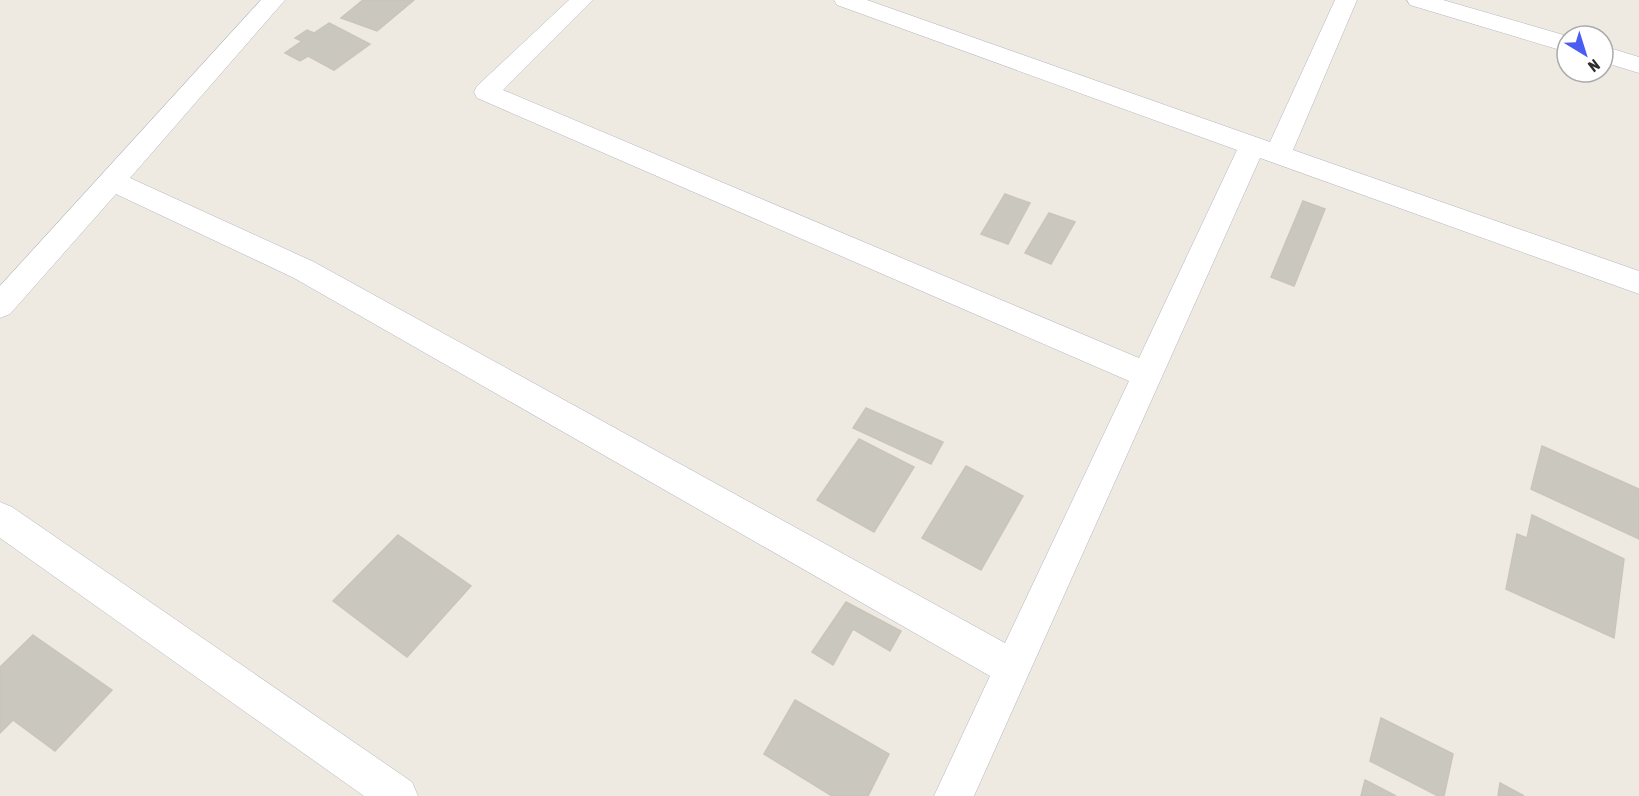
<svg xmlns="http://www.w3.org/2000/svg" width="1639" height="796" font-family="'Asap Condensed',sans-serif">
  <rect width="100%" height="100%" fill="#eee9e1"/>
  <g fill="#cac7bf" stroke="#cac5ba" stroke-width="1.5">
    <path d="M363 0H414L377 31 341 18Z"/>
    <path d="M329 23 370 44 334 70 308 56 300 61 285 53 302 41 295 38 307 30 314 33Z"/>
    <path d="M1005 194 1030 203 1008 244 981 234Z"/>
    <path d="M1303 201 1325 209 1294 286 1271 277Z"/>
    <path d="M1049 213 1075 222 1051 264 1025 253Z"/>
    <path d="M866 408 943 442 931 464 853 428Z"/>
    <path d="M859 439 914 467 874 532 817 500Z"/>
    <path d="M1542 446 1639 489V539L1531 489Z"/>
    <path d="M966 466 1023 496 981 570 922 538Z"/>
    <path d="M1532 515 1624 559 1614 638 1506 589 1517 534 1527 538Z"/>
    <path d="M398 535 471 586 407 657 333 601Z"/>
    <path d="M846 602 901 631 890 651 853 629 833 665 812 652Z"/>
    <path d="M33 635 112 690 55 751 13 720 0 733V667Z"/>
    <path d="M795 700 889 754 868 796H832L764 754Z"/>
    <path d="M1381 718 1453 754 1444 796H1438L1370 761Z"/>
    <path d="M1365 780 1396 796H1361Z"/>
    <path d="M1500 783 1524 796H1498Z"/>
  </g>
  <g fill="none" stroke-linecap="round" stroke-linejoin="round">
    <g stroke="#b4b6c0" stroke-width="1">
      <g id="minor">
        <path d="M261 0H285L130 178 314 262 1005 643 1129 381 477 98 474 92 477 86 569 0H593L503 90 1139 358 1237 150 837 5 834 0H867L1270 142 1335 0H1357L1293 150 1639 271V294L1260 158 974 796H934L990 676 294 278 116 194 10 314 0 318V286Z"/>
        <path d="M1407 0H1443L1567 36V52L1410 5Z"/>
        <path d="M1603 46 1639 57V73L1603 62Z"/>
        <path d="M0 502 12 507 412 782 418 796H364L0 538Z"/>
      </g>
    </g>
    <use href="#minor" fill="#fff" fill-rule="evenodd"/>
  </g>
  <g transform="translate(1585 54) rotate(142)"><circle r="28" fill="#ffffff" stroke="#ababab" stroke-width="1.5"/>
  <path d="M0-4.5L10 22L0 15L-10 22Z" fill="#495df3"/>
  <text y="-9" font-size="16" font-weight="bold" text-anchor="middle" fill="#2d2d2d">N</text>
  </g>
</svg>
